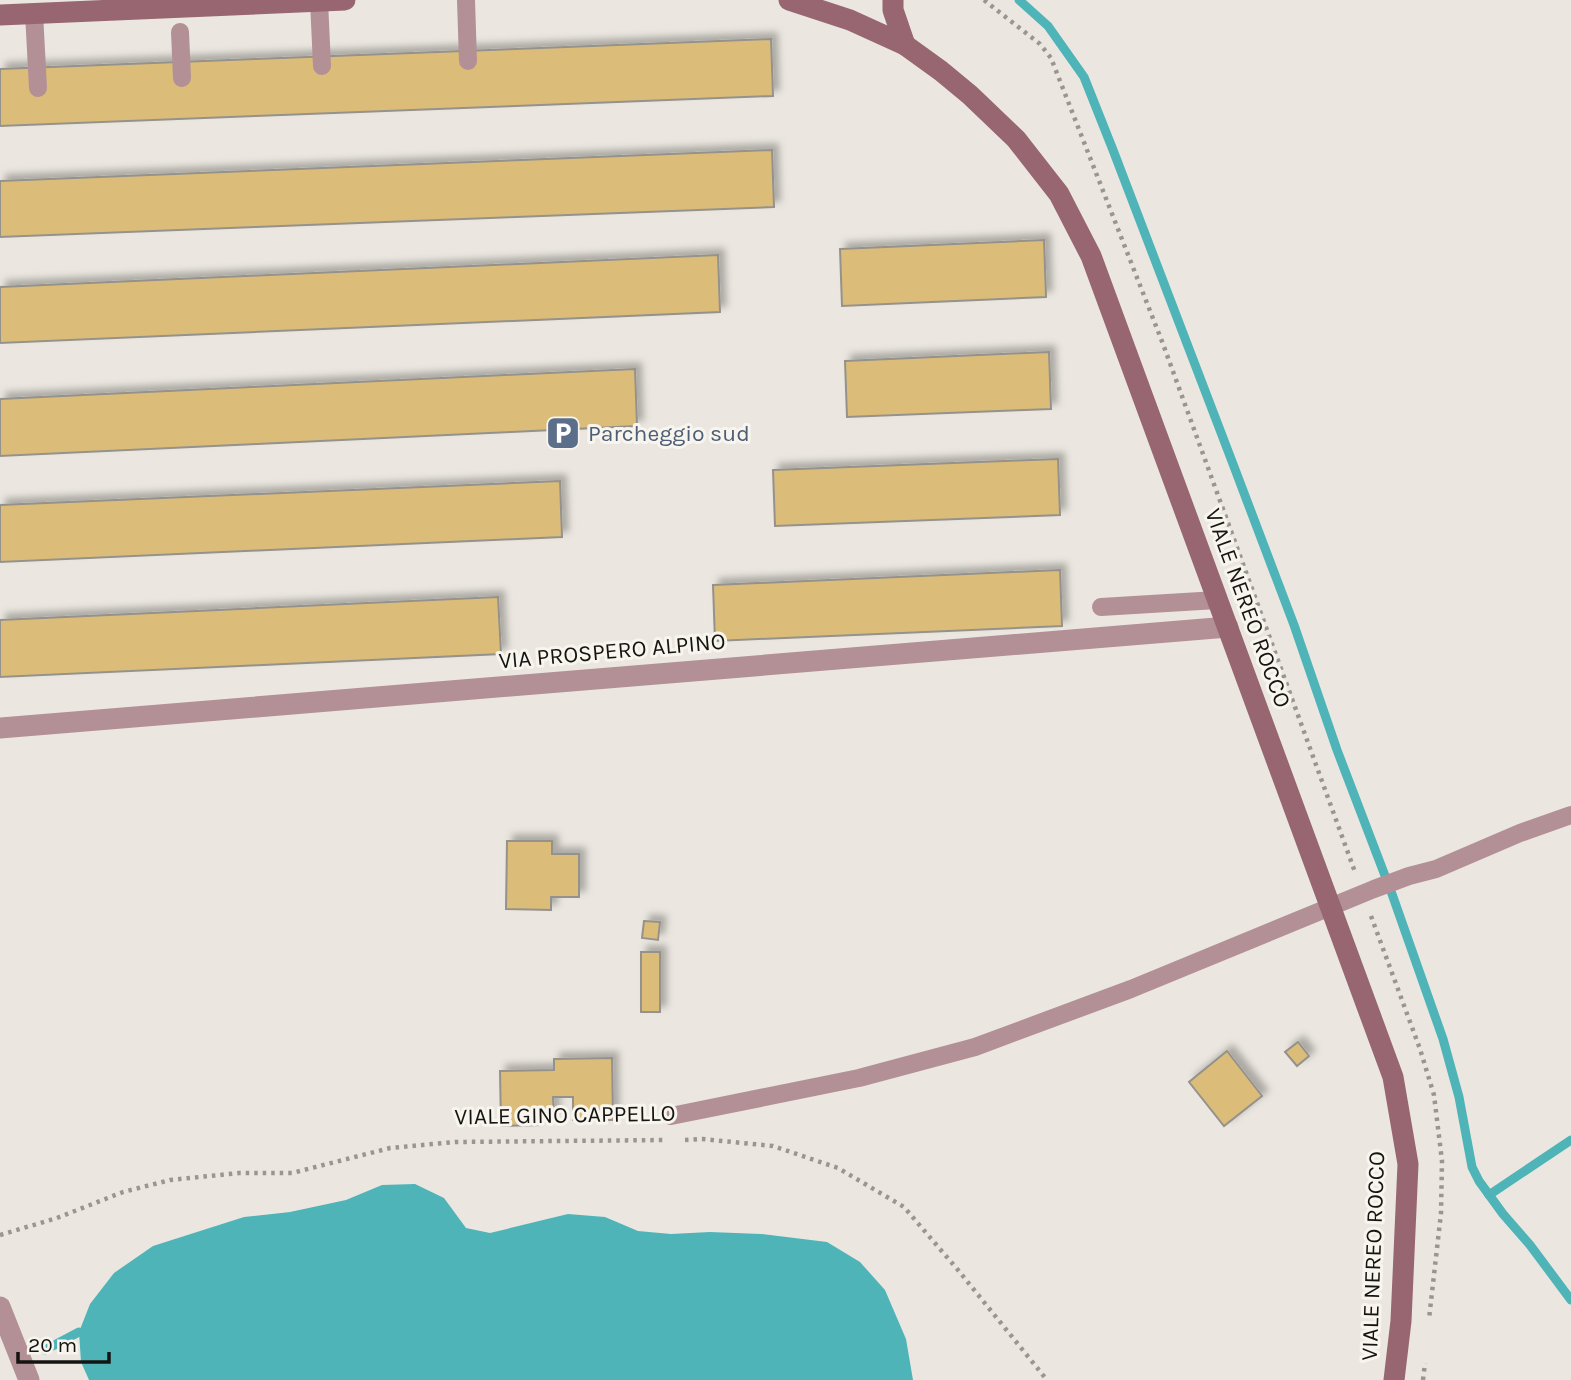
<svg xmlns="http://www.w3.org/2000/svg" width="1571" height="1380" font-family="Karla,sans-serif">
  <defs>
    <filter id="shadow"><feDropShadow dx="6" dy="-6" stdDeviation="3.5" flood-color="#0004"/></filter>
  </defs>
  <rect width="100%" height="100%" fill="#ebe7e0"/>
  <path fill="#4eb4b8" d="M415 1184 444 1198 466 1228 490 1233 568 1214 605 1217 638 1231 671 1234 710 1232 761 1234 827 1242 860 1262 885 1290 906 1339 913 1380H89L81 1362 79 1332 90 1304 114 1273 153 1246 244 1217 290 1212 346 1200 382 1185Z"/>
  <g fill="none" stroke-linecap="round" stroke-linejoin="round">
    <g stroke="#4eb4b8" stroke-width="9">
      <path d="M1019 0 1048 26 1084 77 1113 150 1233 464 1294 625 1337 750 1392 894 1443 1039 1459 1097 1472 1167 1479 1181 1503 1214 1530 1245 1571 1300"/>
      <path d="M1489 1195 1571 1140"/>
      <path d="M45 1350 79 1332"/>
    </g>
  </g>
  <g fill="#dbbd79" stroke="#95928c" stroke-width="2" filter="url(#shadow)">
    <path d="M771 39 773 96 0 126V69Z"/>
    <path d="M772 150 774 207 0 237V181Z"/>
    <path d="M1044 240 1046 297 842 306 840 249Z"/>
    <path d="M718 255 720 312 0 343V287Z"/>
    <path d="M1049 352 1051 409 847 417 845 361Z"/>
    <path d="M635 369 637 426 0 456V399Z"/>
    <path d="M1058 459 1060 515 775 526 773 470Z"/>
    <path d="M560 481 562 537 0 562V505Z"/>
    <path d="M1060 570 1062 626 715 641 713 585Z"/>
    <path d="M498 597 501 654 0 677V620Z"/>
    <path d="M507 841H552V854H579V897H551V910L506 909Z"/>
    <path d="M644 921 660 922 658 940 642 938Z"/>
    <rect x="641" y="952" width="19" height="60"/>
    <path d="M1298 1042 1309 1056 1297 1066 1285 1052Z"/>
    <path d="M1227 1051 1262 1096 1224 1126 1189 1082Z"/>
    <path d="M612 1058 613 1120H573V1097H553L554 1117H541V1125L501 1126 500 1071 554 1070V1059Z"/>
  </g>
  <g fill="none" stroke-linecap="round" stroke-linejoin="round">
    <g stroke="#999691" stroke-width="4.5" stroke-dasharray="3.5 5" stroke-linecap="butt">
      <path d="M984 0 1040 44 1051 58 1163 344 1355 872"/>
      <path d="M1371 916 1420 1049 1434 1095 1442 1161 1441 1213 1429 1319"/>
      <path d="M685 1140 702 1139 773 1146 838 1168 904 1207 958 1270 1047 1380"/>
      <path d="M0 1235 57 1218 123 1192 170 1180 239 1173H292L390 1148 455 1142 665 1140"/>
      <path d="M1423 1380 1425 1363"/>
    </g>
    <g stroke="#b39096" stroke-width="18">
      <path d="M466 0 468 61"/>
      <path d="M319 1 322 66"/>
      <path d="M34 13 38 88"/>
      <path d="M180 32 182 78"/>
      <path d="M1101 607 1217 600"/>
      <path d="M671 1116 859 1078 975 1047 1131 989 1374 889 1409 876 1436 869 1520 833 1571 815"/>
    </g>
    <g stroke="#b39096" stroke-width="21">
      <path d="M0 728 1228 627"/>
      <path d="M0 1307 29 1380"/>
    </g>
    <g stroke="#976670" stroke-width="21">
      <path d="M789 0 850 20 905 45 941 71 970 95 1016 139 1059 194 1091 256 1393 1077 1408 1164 1401 1321 1394 1380"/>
      <path d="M893 0V10L905 45"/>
      <path d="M0 15 345 0"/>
    </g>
  </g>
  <defs>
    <g id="parking-square" transform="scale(1.75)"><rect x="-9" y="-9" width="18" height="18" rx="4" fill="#5c6f8a" stroke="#f8f5ee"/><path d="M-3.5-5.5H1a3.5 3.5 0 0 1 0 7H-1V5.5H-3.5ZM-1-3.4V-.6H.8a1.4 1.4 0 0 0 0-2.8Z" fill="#fff"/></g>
  </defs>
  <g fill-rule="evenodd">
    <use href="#parking-square" x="563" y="433"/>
  </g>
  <g text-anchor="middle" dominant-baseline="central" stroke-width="6" stroke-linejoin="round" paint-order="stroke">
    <g font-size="23" fill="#4e5e75" stroke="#f8f5ee" text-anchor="start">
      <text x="588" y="433">Parcheggio sud</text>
    </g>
    <g font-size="23" fill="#151412" stroke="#f8f5ee">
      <text transform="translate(1248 608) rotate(70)">VIALE NEREO ROCCO</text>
      <text transform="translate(612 651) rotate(-5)">VIA PROSPERO ALPINO</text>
      <text transform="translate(565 1115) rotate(-1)">VIALE GINO CAPPELLO</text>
      <text transform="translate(1373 1256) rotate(-88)">VIALE NEREO ROCCO</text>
    </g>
  </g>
  <path d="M18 1352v10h91v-10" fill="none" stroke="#151412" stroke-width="3.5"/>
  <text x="28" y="1352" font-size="21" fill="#151412" stroke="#f8f5ee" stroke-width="5" paint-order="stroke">20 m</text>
</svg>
